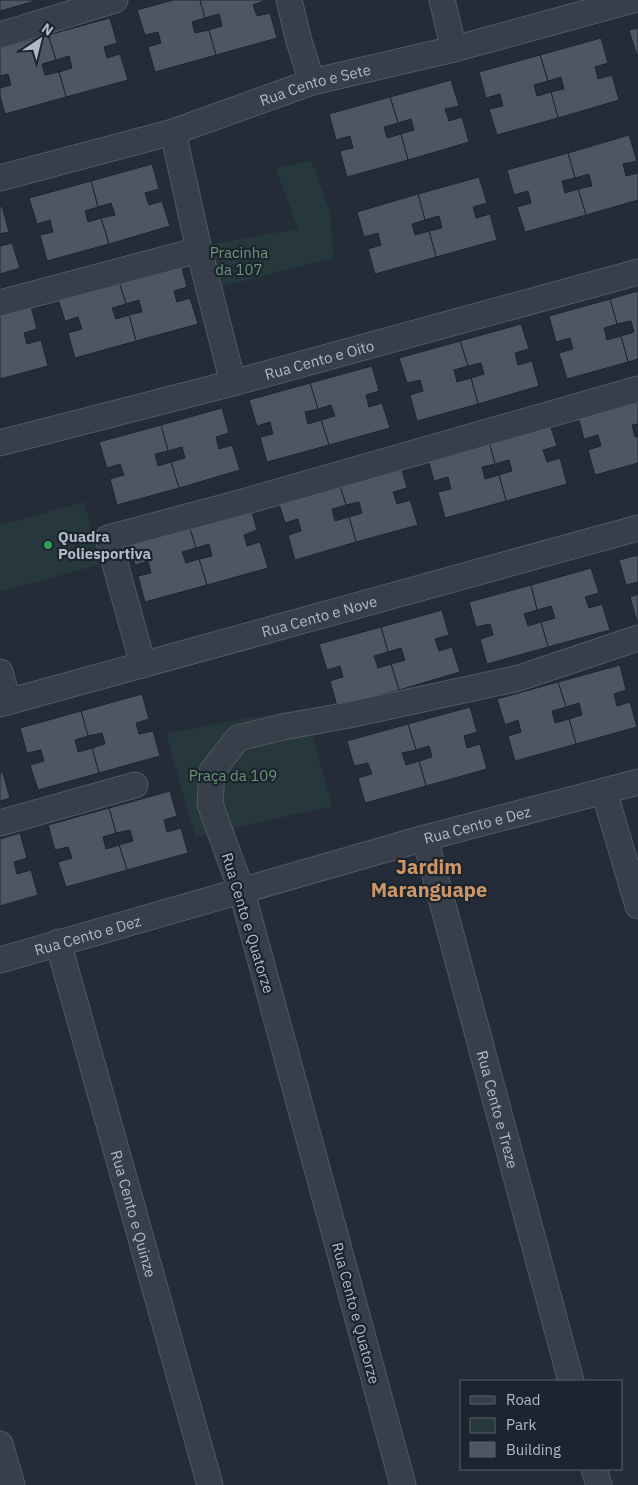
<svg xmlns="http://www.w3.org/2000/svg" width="638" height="1485" font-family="'IBM Plex Sans',sans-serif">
  <rect width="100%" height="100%" fill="#242c3a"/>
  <g fill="#26383b">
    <path d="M311 160 329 209 334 258 223 286 211 244 298 229 276 169Z"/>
    <path d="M84 502 101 564 0 592V525Z"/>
    <path d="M305 708 332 806 195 837 166 733Z"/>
  </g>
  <g fill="#4c5665" stroke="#1e2631">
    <path d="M0 0H38L0 11Z"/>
    <path d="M173 0H200L205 18 192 22 195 33 209 30 216 55 155 72 148 47 161 43 158 32 145 35 137 10Z"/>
    <path d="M200 0H266L253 5 257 16 270 13 277 38 216 55 209 30 222 26 219 14 205 18Z"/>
    <path d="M110 18 117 43 104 47 107 58 120 54 128 80 66 97 59 72 72 68 69 56 56 60 48 35Z"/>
    <path d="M638 28V55L637 56 629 30Z"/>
    <path d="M48 35 56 60 42 64 45 75 59 72 66 97 5 114 0 96V88L11 85 8 74 0 76V48Z"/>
    <path d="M601 38 608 63 595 67 598 79 612 75 619 100 558 118 551 92 564 89 561 77 548 81 540 55Z"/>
    <path d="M540 55 548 81 534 85 537 96 551 92 558 118 497 135 489 109 503 106 500 94 486 98 479 72Z"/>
    <path d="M451 80 459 106 445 109 449 121 462 117 469 142 408 160 401 134 414 130 411 119 398 123 390 97Z"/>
    <path d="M390 97 398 123 384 127 387 138 401 134 408 160 347 177 340 151 353 148 350 136 336 140 329 114Z"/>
    <path d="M629 135 637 161 623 164 626 176 638 173V200L586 215 578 189 592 186 589 174 575 178 568 153Z"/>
    <path d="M568 153 575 178 562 181 565 193 578 189 586 215 525 232 517 207 531 203 528 191 514 195 507 170Z"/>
    <path d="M152 164 159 189 145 193 149 205 162 201 170 226 109 244 101 218 115 215 111 203 98 207 91 181Z"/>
    <path d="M479 177 487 203 473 207 476 218 490 214 497 240 436 257 429 231 442 228 439 216 425 220 418 194Z"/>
    <path d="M91 181 98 207 85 211 88 222 101 218 109 244 47 261 40 235 53 232 50 220 37 224 29 198Z"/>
    <path d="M418 194 425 220 412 224 415 235 429 231 436 257 375 274 368 249 381 245 378 233 364 237 357 212Z"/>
    <path d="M2 206 9 232 0 234V207Z"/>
    <path d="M12 243 20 268 0 274V246Z"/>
    <path d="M180 261 187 287 174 291 177 302 190 298 198 324 136 341 129 315 142 312 139 300 126 304 118 279Z"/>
    <path d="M118 279 126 304 112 308 116 319 129 315 136 341 75 358 68 333 82 329 78 317 65 321 57 296Z"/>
    <path d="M638 291V359L628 362 621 336 634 332 631 321 617 324 610 299Z"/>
    <path d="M610 299 617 324 604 328 607 340 621 336 628 362 567 379 559 353 573 349 570 338 556 342 549 316Z"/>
    <path d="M30 303 37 329 24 333 27 344 41 340 48 366 0 379V312Z"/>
    <path d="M521 324 529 349 515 353 518 365 532 361 539 386 478 404 471 378 484 374 481 363 468 366 460 341Z"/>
    <path d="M460 341 468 366 454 370 457 382 471 378 478 404 417 421 410 395 423 391 420 380 407 383 399 358Z"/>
    <path d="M372 366 379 391 366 395 369 407 382 403 390 428 329 445 321 420 335 416 331 405 318 409 310 383Z"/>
    <path d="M310 383 318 409 305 412 308 424 321 420 329 445 267 462 260 437 273 434 270 422 257 426 249 400Z"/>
    <path d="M638 396V424L632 425 635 437 638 436V463L595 475 588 450 601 446 598 435 584 439 577 413Z"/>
    <path d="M222 408 229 433 216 437 219 449 232 445 240 470 179 488 171 462 185 458 182 447 168 451 161 425Z"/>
    <path d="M549 421 557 446 543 450 547 462 560 458 567 484 506 501 499 475 512 471 509 460 495 464 488 438Z"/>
    <path d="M161 425 168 451 155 454 158 466 171 462 179 488 117 505 110 479 124 475 120 464 107 468 99 442Z"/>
    <path d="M488 438 495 464 482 467 485 479 499 475 506 501 445 518 438 492 451 489 448 477 434 481 427 456Z"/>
    <path d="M400 463 407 488 393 492 397 504 410 500 418 525 356 542 349 517 362 513 359 502 346 505 338 480Z"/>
    <path d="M338 480 346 505 332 509 335 521 349 517 356 542 295 560 288 535 301 531 298 519 285 523 277 497Z"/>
    <path d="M250 505 257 530 244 535 247 546 260 542 268 568 207 585 199 559 212 556 209 544 196 548 188 522Z"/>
    <path d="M188 522 196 548 182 552 186 563 199 559 207 585 145 602 138 576 151 573 148 561 135 565 127 539Z"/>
    <path d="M638 555V582L626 585 619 560Z"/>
    <path d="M591 568 599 593 585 597 589 608 602 604 610 630 548 647 541 622 555 618 551 606 537 610 531 585Z"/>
    <path d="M531 585 537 610 524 614 528 626 541 622 548 647 487 664 480 639 493 635 490 624 476 627 469 602Z"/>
    <path d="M638 594V622H637L630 597Z"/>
    <path d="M442 610 449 635 435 639 439 651 452 647 460 672 399 690 391 664 405 660 401 648 388 652 381 627Z"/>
    <path d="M381 627 388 652 374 656 378 668 391 664 399 690 337 706 330 681 343 677 340 666 327 670 319 644Z"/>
    <path d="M620 665 626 690 614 694 617 706 630 702 637 727 576 744 569 719 582 715 579 703 566 707 558 682Z"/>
    <path d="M558 682 566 707 552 711 555 723 569 719 576 744 515 761 508 736 521 732 518 720 505 725 497 699Z"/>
    <path d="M142 694 149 719 136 723 139 734 153 731 160 756 99 773 92 748 105 744 102 733 88 736 81 711Z"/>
    <path d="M470 707 477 732 464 736 467 748 480 744 487 769 426 786 419 761 432 757 429 746 416 750 408 724Z"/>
    <path d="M81 711 88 736 75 740 78 752 92 748 99 773 38 790 30 765 44 761 41 750 27 753 20 728Z"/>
    <path d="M408 724 416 750 402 753 406 765 419 761 426 786 365 803 358 778 372 774 368 763 354 766 347 741Z"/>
    <path d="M0 773H3L10 798 0 801Z"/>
    <path d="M170 791 177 816 164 820 167 832 181 828 188 853 127 870 119 845 133 841 130 830 116 833 109 808Z"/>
    <path d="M109 808 116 833 103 837 106 849 119 845 127 870 66 887 58 862 72 858 68 847 55 850 48 825Z"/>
    <path d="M20 833 27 858 14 862 17 874 31 870 38 895 0 906V839Z"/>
  </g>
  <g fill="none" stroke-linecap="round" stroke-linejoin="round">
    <g stroke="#525965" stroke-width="27">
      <g id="minor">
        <path d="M289 0 299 41 312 82"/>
        <path d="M442 0 454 49"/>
        <path d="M0 35 115 0"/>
        <path d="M173 132 199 250 233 383"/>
        <path id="s1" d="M0 178 173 132 312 82 454 49 633 0"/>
        <path d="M0 303 199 250"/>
        <path id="s2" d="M0 443 233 383 638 272"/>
        <path d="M143 665 108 538 243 502 638 389"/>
        <path d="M0 672 8 701"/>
        <path id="s3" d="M0 704 638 528"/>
        <path d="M604 791 638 906"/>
        <path d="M0 823 135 785"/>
        <path id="s4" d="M425 838 571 1381"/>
        <path id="s5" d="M58 942 210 1485"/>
        <path id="s6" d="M0 960 425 838 638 782"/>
        <path d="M0 1444 12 1485"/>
        <path d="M594 1469 599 1485"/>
        <path d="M403 1485 242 892 210 804 212 771 238 738 283 727 349 715 519 678 638 638"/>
      </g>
    </g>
    <use href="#minor" stroke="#373f4a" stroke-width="25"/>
  </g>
  <circle fill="#2e9e5b" stroke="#1c242f" stroke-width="2" cx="48" cy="545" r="5"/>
  <g text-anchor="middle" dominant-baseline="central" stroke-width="4.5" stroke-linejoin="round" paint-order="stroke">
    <g font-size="15" fill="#b2b9c6" stroke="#1c242f">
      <text stroke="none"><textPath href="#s1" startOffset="329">Rua Cento e Sete</textPath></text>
      <text stroke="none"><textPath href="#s2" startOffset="330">Rua Cento e Oito</textPath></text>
      <text stroke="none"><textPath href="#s3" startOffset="331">Rua Cento e Nove</textPath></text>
      <text stroke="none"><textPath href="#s6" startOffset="496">Rua Cento e Dez</textPath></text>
      <text transform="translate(248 923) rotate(73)">Rua Cento e Quatorze</text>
      <text stroke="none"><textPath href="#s6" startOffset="91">Rua Cento e Dez</textPath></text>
      <text stroke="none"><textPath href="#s4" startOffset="281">Rua Cento e Treze</textPath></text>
      <text stroke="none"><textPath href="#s5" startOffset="282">Rua Cento e Quinze</textPath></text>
      <text transform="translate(356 1313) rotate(75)">Rua Cento e Quatorze</text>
    </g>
    <g font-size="15" fill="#6b9576" stroke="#1c242f">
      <text x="239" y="252">Pracinha<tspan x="239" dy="17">da 107</tspan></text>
      <text x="233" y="775">Praça da 109</text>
    </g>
    <g font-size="15" font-weight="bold" fill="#b2b9c6" stroke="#1c242f" text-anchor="start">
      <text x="58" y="536">Quadra<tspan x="58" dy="17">Poliesportiva</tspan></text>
    </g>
    <g font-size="20" font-weight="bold" fill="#cd9666" stroke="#1c242f">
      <text x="429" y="866">Jardim<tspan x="429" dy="23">Maranguape</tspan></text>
    </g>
  </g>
  <rect x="460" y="1380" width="162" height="90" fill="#1c242f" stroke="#58606b"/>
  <rect x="470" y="1396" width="25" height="8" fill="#373f4a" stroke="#58606b"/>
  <text x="506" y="1405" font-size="15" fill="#b2b9c6">Road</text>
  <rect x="470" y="1418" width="25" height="15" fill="#26383b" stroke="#58606b"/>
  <text x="506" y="1430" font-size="15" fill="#b2b9c6">Park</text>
  <rect x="470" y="1442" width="25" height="15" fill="#4c5665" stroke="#58606b"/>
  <text x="506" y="1455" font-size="15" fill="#b2b9c6">Building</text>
  <g transform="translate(40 40) rotate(35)" stroke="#1c242f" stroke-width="4" paint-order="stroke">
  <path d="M0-4L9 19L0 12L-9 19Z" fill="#b2b9c6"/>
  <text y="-8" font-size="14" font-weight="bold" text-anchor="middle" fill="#b2b9c6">N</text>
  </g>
</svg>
